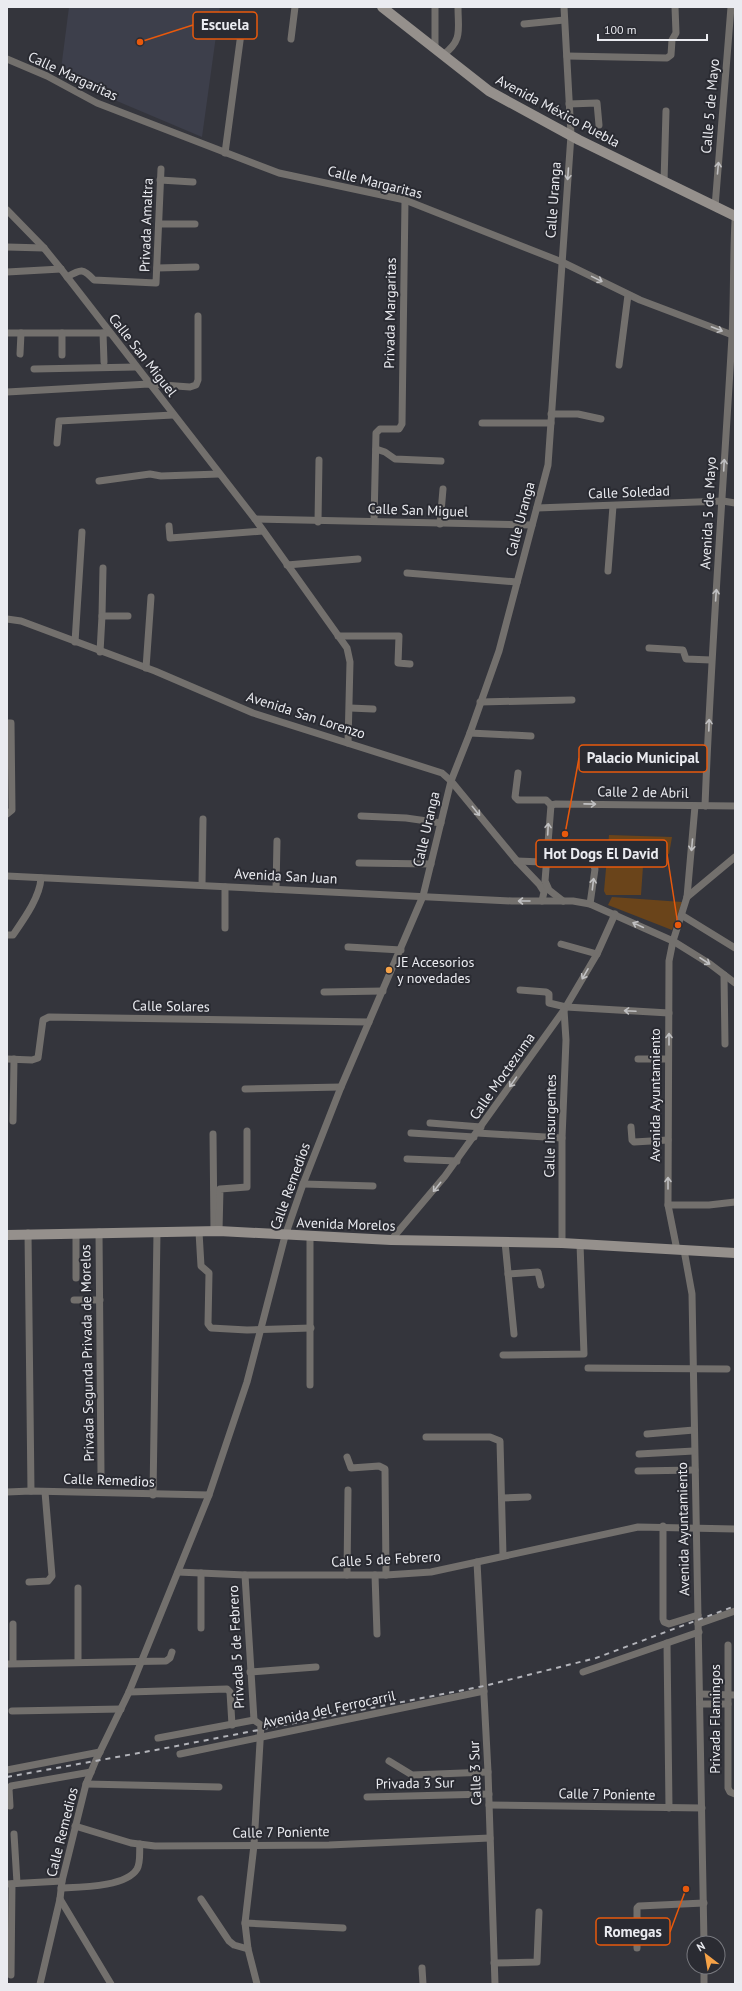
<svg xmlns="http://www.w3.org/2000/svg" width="742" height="1991" font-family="'PT Sans',sans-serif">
  <rect width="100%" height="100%" fill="#34353c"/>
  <path fill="#3d3f4b" d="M69 7H220L202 137 60 77Z"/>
  <g fill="#6a441a">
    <path d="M609 835 672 837 669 854 644 852 641 895H606L604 891Z"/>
    <path d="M612 897 682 902 672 930 608 905Z"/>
  </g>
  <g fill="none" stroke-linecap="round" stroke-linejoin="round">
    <g stroke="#73706d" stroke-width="7">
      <path d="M524 24 564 20"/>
      <path d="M291 39 295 7"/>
      <path d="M435 49V7"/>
      <path d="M443 55C463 40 458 30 458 7"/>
      <path d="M567 56 667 58 671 55 672 40 676 33 675 7"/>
      <path d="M7 59 47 76 97 103 279 173 405 200 562 262 640 300 735 336"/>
      <path d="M569 104 597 103 599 125"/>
      <path d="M225 153 242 26"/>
      <path d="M160 180 193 182"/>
      <path d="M664 182 666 111"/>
      <path d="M715 207 731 7"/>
      <path d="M7 210 44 248 61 269 255 519 347 648 350 662 348 743"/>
      <path d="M159 224H195"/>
      <path d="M7 247 44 248"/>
      <path d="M157 268 196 267"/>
      <path d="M7 272 61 269"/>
      <path d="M67 277C81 269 83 268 94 280L156 283 161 169"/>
      <path d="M7 333H109"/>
      <path d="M103 333 104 362"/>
      <path d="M20 354 21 333"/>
      <path d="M62 355V333"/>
      <path d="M619 365 628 295"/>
      <path d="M34 369 136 367"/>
      <path d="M7 392 149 384 190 387 196 385 198 380V316"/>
      <path d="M551 414H578L601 419"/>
      <path d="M482 423H551"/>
      <path d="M57 443 59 421 173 415"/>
      <path d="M376 449 385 452 395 459 441 461"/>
      <path d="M99 481 150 474 161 476 219 474"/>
      <path d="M537 508 723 501 735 503"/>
      <path d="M255 519 532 525"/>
      <path d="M374 521 376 433 380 429H399L402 424 405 200"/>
      <path d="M318 522 319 460"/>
      <path d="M440 524 443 489"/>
      <path d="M169 526 170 538 263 531"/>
      <path d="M287 565 358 559"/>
      <path d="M608 571 613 506"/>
      <path d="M407 573 517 582"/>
      <path d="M102 616 103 568"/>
      <path d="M7 619 21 621 155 671 253 713 442 773 451 781 517 861 539 884 544 892 542 901"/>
      <path d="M338 636H399L398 663 410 664"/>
      <path d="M75 642 82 532"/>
      <path d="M649 648 683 650 686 659 711 660"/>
      <path d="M100 652 102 616H128"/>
      <path d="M146 668 151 597"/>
      <path d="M480 702 572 700"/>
      <path d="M350 708 373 709"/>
      <path d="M7 723H11L12 810 7 814"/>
      <path d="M470 733 531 736"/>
      <path d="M518 773 515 797 518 800H546L551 805"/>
      <path d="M551 805 556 804 735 806"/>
      <path d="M551 805 545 881 549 890 563 901"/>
      <path d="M705 806C711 649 723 493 732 336 734 298 733 259 735 221"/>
      <path d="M361 816 406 818 441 823"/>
      <path d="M517 861 593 864 595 869 590 904"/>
      <path d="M359 863 431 864"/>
      <path d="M7 876 512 901H573L590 904 673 941 710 964 735 983"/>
      <path d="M202 885 203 819"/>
      <path d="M276 889 277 841"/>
      <path d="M687 897 735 857"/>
      <path d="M683 916 735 948"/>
      <path d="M225 928V887"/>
      <path d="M7 935H13C24 919 40 897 41 878"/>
      <path d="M561 944 597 954"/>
      <path d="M348 947 401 950"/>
      <path d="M724 975 725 1044"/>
      <path d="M520 990 546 992 549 994V1003L566 1007 669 1013"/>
      <path d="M324 992 383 991"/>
      <path d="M7 1059 32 1060 38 1058 43 1020 49 1017 369 1022"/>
      <path d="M638 1059H668"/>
      <path d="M245 1089 341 1087"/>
      <path d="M13 1121 14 1059"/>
      <path d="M430 1123 481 1127"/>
      <path d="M631 1127 632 1140 634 1142 668 1140"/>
      <path d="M411 1133 474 1137"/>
      <path d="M477 1133 562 1138"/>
      <path d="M213 1134 214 1231"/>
      <path d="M407 1159 457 1161"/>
      <path d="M303 1184 373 1186"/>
      <path d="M668 1205H709L735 1202"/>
      <path d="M219 1231 220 1189 247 1187V1131"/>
      <path d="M99 1232 101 1474"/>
      <path d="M199 1232 201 1266 209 1273 208 1324 211 1328 247 1330 311 1328"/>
      <path d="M28 1233 31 1491"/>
      <path d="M310 1237V1385"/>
      <path d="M391 1240 445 1176 564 1010 597 954 615 914"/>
      <path d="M505 1242 514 1334"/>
      <path d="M562 1243V1138L566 1040 564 1010"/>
      <path d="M677 1250 668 1205 669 961 673 941 687 897 695 806"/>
      <path d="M684 1250 692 1294 704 1943"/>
      <path d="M508 1274 538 1272 541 1285"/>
      <path d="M76 1278V1233"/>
      <path d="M74 1300H100"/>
      <path d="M503 1355 584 1354 580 1244"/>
      <path d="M588 1368 727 1369"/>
      <path d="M647 1434 694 1430"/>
      <path d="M426 1437H490L500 1441 503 1555"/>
      <path d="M639 1454 694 1451"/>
      <path d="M347 1457 351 1468 379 1466 385 1469 386 1575"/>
      <path d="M638 1471 695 1470"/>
      <path d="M7 1492 31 1491 209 1495"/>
      <path d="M153 1495 157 1232"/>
      <path d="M502 1498 528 1497"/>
      <path d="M663 1526V1619L664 1622 669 1624 698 1615"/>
      <path d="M477 1562 488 1772 495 1984"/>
      <path d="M178 1572 245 1575H386L431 1572 638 1527 735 1529"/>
      <path d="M245 1575 254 1720 261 1725 254 1845 245 1923 248 1949 257 1984"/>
      <path d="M347 1575 348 1490"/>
      <path d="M375 1575 377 1634"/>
      <path d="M29 1582 48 1581 52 1576 45 1492"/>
      <path d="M78 1588V1662"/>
      <path d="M698 1624 735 1611"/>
      <path d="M201 1628V1573"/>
      <path d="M667 1643 669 1808"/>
      <path d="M728 1645V1788L730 1792 735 1794"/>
      <path d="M13 1663V1624"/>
      <path d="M7 1664 166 1661 170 1658 172 1652"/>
      <path d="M250 1672 316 1667"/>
      <path d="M583 1672 699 1632"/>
      <path d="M129 1692 227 1689 230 1692 232 1725"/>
      <path d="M700 1694 735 1695"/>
      <path d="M700 1704H728"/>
      <path d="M12 1711 121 1709"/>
      <path d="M158 1738 254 1720"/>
      <path d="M180 1754 484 1691"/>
      <path d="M389 1761 412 1775 488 1772"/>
      <path d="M7 1770 100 1752"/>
      <path d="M86 1784 219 1787"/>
      <path d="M367 1797 489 1794"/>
      <path d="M489 1805 702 1808"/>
      <path d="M10 1806 9 1789 11 1786 91 1772"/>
      <path d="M75 1826 131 1843 155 1846 329 1845 490 1838"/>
      <path d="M14 1834 17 1883"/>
      <path d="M7 1884 62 1881"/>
      <path d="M61 1888C81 1887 126 1887 137 1869 141 1862 139 1852 140 1844"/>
      <path d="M60 1899 111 1984"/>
      <path d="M201 1899 229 1941 234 1945 248 1949"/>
      <path d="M245 1923 343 1928"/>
      <path d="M637 1948V1908L639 1906 704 1903"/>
      <path d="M494 1963 537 1962 539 1912"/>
      <path d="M704 1967V1984"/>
      <path d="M422 1968 423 1984"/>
      <path d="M11 1975 12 1884"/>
      <path d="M40 1984 60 1899 62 1881 86 1784 96 1760 129 1692 209 1495 247 1382 285 1236 303 1184 341 1087 423 896 451 781 470 733 499 651 548 465 571 135 564 7"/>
    </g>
    <g stroke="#95908c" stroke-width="10">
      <path d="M382 7 489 91 579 140 735 216"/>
      <path d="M7 1235 219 1231 391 1240 562 1243 735 1253"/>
    </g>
    <path stroke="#b3b4ba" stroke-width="2" stroke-dasharray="5 5" stroke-linecap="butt" d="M7 1777 161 1749 484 1686 596 1658 735 1606"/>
  </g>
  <defs><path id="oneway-shaft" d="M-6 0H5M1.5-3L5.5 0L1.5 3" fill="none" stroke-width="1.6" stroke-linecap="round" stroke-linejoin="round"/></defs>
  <g stroke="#c0c0c2">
    <use href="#oneway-shaft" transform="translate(718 168) rotate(-85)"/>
    <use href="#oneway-shaft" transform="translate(568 174) rotate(94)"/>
    <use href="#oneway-shaft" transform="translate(597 279) rotate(26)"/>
    <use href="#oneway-shaft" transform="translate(717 329) rotate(21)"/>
    <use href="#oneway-shaft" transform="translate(724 465) rotate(-87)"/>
    <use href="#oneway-shaft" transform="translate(716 595) rotate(-86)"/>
    <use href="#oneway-shaft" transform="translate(709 725) rotate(-88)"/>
    <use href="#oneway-shaft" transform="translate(590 804) rotate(1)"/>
    <use href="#oneway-shaft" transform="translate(476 811) rotate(51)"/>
    <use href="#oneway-shaft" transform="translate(548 829) rotate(-87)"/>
    <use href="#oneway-shaft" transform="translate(692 845) rotate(95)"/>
    <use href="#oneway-shaft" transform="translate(593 884) rotate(-83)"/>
    <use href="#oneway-shaft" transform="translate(524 901) rotate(180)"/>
    <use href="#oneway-shaft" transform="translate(638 925) rotate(-155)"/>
    <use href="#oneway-shaft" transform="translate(705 961) rotate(33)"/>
    <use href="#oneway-shaft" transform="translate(585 974) rotate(120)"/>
    <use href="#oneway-shaft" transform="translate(630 1011) rotate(-177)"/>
    <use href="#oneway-shaft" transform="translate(669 1039) rotate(-90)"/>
    <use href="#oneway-shaft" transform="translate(513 1082) rotate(125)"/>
    <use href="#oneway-shaft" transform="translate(668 1183) rotate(-90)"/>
    <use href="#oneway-shaft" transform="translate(437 1187) rotate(129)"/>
  </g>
  <circle fill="#f6a247" stroke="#2a2b32" stroke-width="1.5" cx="389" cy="970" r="4"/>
  <g text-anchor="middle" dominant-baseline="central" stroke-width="4" stroke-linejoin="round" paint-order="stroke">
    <g font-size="14" fill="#eaebf0" stroke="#2a2b32">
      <text transform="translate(73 76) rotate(25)">Calle Margaritas</text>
      <text transform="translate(710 106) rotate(-85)">Calle 5 de Mayo</text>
      <text transform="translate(558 111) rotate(28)">Avenida México Puebla</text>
      <text transform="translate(375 182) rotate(14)">Calle Margaritas</text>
      <text transform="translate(553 200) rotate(-86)">Calle Uranga</text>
      <text transform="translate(146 225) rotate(-88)">Privada Amaltra</text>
      <text transform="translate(390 313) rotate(-89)">Privada Margaritas</text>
      <text transform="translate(143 355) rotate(52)">Calle San Miguel</text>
      <text transform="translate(629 492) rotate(-2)">Calle Soledad</text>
      <text transform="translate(418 510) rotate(2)">Calle San Miguel</text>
      <text transform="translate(708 513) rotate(-87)">Avenida 5 de Mayo</text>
      <text transform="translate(520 519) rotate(-75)">Calle Uranga</text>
      <text transform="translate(306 715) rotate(18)">Avenida San Lorenzo</text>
      <text transform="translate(643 792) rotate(1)">Calle 2 de Abril</text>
      <text transform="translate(426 829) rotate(-77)">Calle Uranga</text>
      <text transform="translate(286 876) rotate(3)">Avenida San Juan</text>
      <text transform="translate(171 1006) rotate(1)">Calle Solares</text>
      <text transform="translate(502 1076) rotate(-55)">Calle Moctezuma</text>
      <text transform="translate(655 1095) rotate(-90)">Avenida Ayuntamiento</text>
      <text transform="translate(550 1126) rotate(-89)">Calle Insurgentes</text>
      <text transform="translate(290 1186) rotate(-70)">Calle Remedios</text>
      <text transform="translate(346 1224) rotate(2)">Avenida Morelos</text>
      <text transform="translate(87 1353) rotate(-91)">Privada Segunda Privada de Morelos</text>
      <text transform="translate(109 1480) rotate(2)">Calle Remedios</text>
      <text transform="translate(683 1529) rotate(-91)">Avenida Ayuntamiento</text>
      <text transform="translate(386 1559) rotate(-3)">Calle 5 de Febrero</text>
      <text transform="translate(236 1647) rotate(-93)">Privada 5 de Febrero</text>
      <text transform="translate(329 1709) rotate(-12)">Avenida del Ferrocarril</text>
      <text transform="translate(715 1719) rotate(-90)">Privada Flamingos</text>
      <text transform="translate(475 1773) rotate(-92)">Calle 3 Sur</text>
      <text transform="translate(415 1783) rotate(-1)">Privada 3 Sur</text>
      <text transform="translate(607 1794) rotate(1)">Calle 7 Poniente</text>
      <text transform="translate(62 1832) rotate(-76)">Calle Remedios</text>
      <text transform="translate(281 1832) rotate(-1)">Calle 7 Poniente</text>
    </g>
    <g font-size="14" fill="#eaebf0" stroke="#2a2b32" text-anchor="start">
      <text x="397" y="962">JE Accesorios<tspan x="397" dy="16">y novedades</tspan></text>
    </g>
  </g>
  <path fill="none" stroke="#e8590c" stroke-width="1.5" d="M140 42L193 25M565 834L579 758M678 925L667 854M686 1889L670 1932"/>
  <g fill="#e8590c" stroke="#2a2b32" stroke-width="1.5">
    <circle cx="140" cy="42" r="4"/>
    <circle cx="565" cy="834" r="4"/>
    <circle cx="678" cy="925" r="4"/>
    <circle cx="686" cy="1889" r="4"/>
  </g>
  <g fill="#2a2b32" stroke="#e8590c" stroke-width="1.5">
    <rect x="193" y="12" width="64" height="27" rx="4"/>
    <rect x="579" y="745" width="128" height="27" rx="4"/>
    <rect x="536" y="840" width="131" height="27" rx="4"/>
    <rect x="596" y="1918" width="74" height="27" rx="4"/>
  </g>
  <g font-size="15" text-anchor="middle" font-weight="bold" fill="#eaebf0">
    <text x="225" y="30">Escuela</text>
    <text x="643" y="763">Palacio Municipal</text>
    <text x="601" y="859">Hot Dogs El David</text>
    <text x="633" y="1937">Romegas</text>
  </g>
  <rect width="742" height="1991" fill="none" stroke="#eaebf0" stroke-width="16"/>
  <g transform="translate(706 1955) rotate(329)"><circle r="19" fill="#2a2b32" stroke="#77787e"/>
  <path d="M0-3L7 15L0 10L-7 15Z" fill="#f6a247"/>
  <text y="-6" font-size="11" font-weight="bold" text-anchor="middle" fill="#eaebf0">N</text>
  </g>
  <path d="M598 34v6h109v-6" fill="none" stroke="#eaebf0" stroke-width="2"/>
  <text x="604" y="34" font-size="12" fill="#eaebf0" stroke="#2a2b32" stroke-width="3" paint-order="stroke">100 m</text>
</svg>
